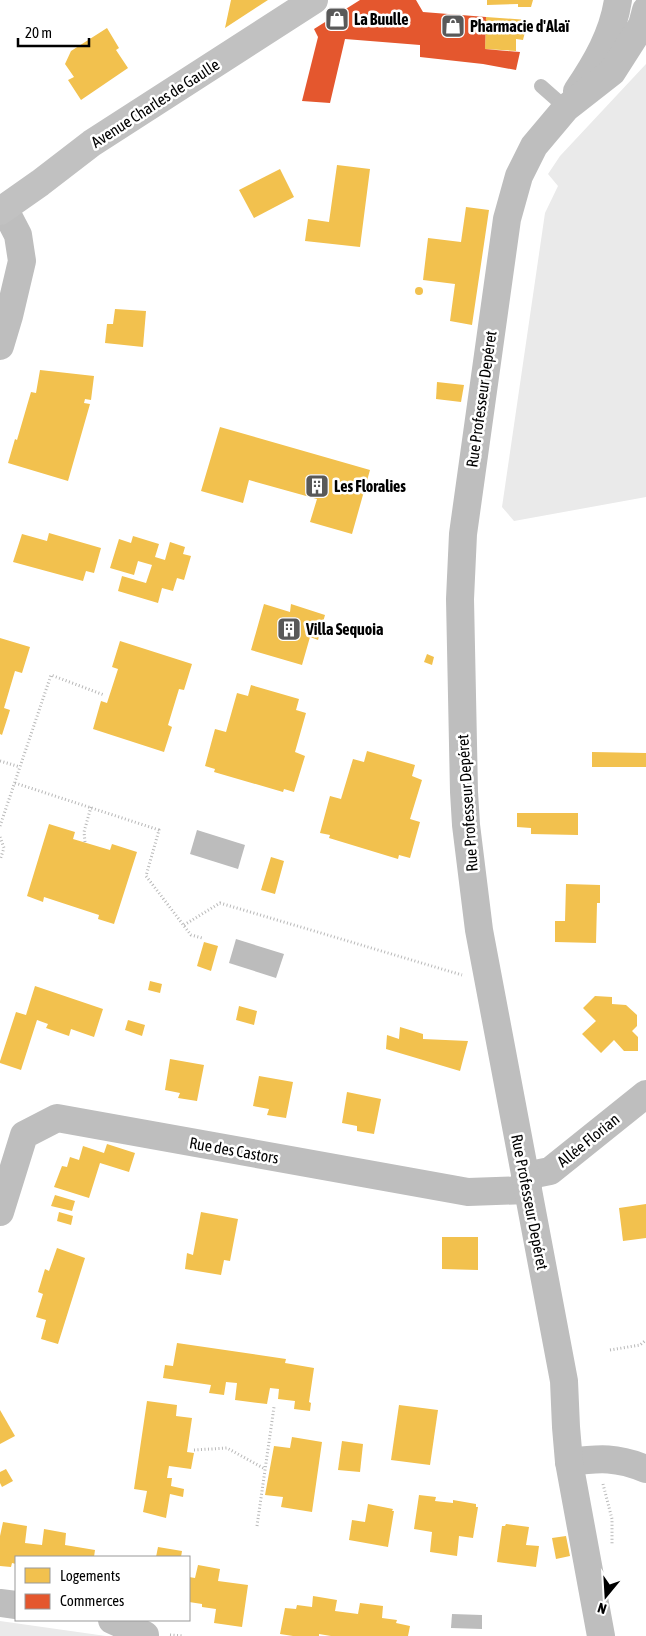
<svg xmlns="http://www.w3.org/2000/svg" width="646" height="1636" font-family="'Asap Condensed',sans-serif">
  <rect width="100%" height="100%" fill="#fff"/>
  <g fill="#eaeaea">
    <path d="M646 64V497L514 521 502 507 545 213 558 186 548 174 560 156Z"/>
    <path d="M0 1621 106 1636H0Z"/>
  </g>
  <g fill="#bcbcbc">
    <path d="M197 830 245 845 238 869 190 854Z"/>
    <path d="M236 939 284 954 276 978 229 963Z"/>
    <path d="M452 1614 482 1615V1629L451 1628Z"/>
  </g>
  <g fill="#f2c14e">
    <path d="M231 0H268L225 28Z"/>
    <path d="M487 0H533L531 7H518V4L487 5Z"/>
    <path d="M486 17 528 20 523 40 516 39V51L485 49Z"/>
    <path d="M107 28 119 48 116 50 128 68 81 100 68 80 74 77 65 64 71 51Z"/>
    <path d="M337 165 370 169 360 247 305 241 308 219 329 222Z"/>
    <path d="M280 169 294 197 254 218 239 190Z"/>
    <path d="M466 207 489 210 472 325 450 321 455 284 423 280 428 238 461 242Z"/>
    <circle cx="419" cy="291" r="4"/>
    <path d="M115 309 146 311 143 347 105 343 107 324H113Z"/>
    <path d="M40 370 94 376 91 400 85 399 84 403 90 404 68 481 8 463 15 439 17 440 31 392 36 393Z"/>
    <path d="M437 382 464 385 461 402 436 399Z"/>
    <path d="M220 427 370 470 352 534 310 522 317 499 249 480 243 503 201 491Z"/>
    <path d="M49 533 101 548 94 573 86 571 83 581 13 562 22 534 47 541Z"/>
    <path d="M133 536 159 544 155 557 165 560 170 542 185 547 183 554 191 556 184 580 177 578 173 591 162 588 158 603 118 591 122 576 146 583 152 565 138 561 134 575 110 568 119 539 131 543Z"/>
    <path d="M264 604 290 612 291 604 325 615 318 640 310 637 302 665 251 650Z"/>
    <path d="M0 638 30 647 22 673 15 671 4 708 10 710 2 735 0 734Z"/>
    <path d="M120 641 192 664 184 690 179 689 168 725 172 727 164 752 93 729 101 701 107 703 118 669 112 667Z"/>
    <path d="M427 654 434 657 432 665 424 662Z"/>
    <path d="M251 685 299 699 296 710 306 713 295 752 305 756 294 792 284 789 283 792 214 772 215 769 205 766 215 729 226 732 237 693 248 696Z"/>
    <path d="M367 751 415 765 412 776 422 780 410 819 420 822 410 858 399 855 398 859 329 838 330 835 320 833 330 796 341 799 353 759 364 762Z"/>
    <path d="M592 752 646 753V767H592Z"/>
    <path d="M517 813H578V835L531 834V828L517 827Z"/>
    <path d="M49 824 75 832 73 839 110 850 112 844 137 852 114 924 98 919 99 915 44 897 43 902 27 896Z"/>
    <path d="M271 857 284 861 275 894 261 890Z"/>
    <path d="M566 884 600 885V903H597L596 943 555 942V921H565Z"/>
    <path d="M204 942 218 946 211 971 197 966Z"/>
    <path d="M150 981 162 984 160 993 148 990Z"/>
    <path d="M35 986 103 1009 94 1037 71 1029 69 1036 46 1028 48 1024 37 1020 21 1070 0 1063V1061L16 1012 26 1015Z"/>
    <path d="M595 996 612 997V1004L626 1005 637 1015V1026L632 1031 638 1037V1051H624L614 1040 601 1053 582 1034 596 1021 583 1008Z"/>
    <path d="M239 1006 257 1011 254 1025 236 1020Z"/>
    <path d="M128 1020 145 1025 142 1036 125 1030Z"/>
    <path d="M400 1027 423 1034V1039L468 1041 460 1071 386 1049 387 1035 399 1039Z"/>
    <path d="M170 1059 204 1065 197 1101 178 1098 180 1093 165 1090Z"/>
    <path d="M259 1076 293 1082 286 1118 267 1115 269 1109 253 1106Z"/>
    <path d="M347 1092 381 1099 374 1134 357 1131V1126L342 1123Z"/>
    <path d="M107 1144 135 1153 129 1172 100 1163 89 1198 54 1187 62 1166 67 1167 70 1157 79 1160 83 1146 104 1153Z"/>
    <path d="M55 1195 75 1201 72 1211 51 1206Z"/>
    <path d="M646 1204V1238L623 1241 619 1208Z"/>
    <path d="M59 1212 73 1216 71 1225 57 1221Z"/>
    <path d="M201 1212 238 1219 230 1261 224 1260 221 1275 185 1269 187 1253 193 1255Z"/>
    <path d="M442 1237H478V1270L442 1269Z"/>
    <path d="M57 1248 85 1258 58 1344 41 1339 46 1320 36 1317 43 1294 38 1292 45 1269 49 1271Z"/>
    <path d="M177 1343 286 1359 285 1363 314 1368 309 1402 311 1403 310 1411 294 1409 295 1401 278 1399 279 1389 270 1388 267 1404 235 1400 237 1383 226 1382 224 1395 209 1393 211 1385 163 1378 165 1365 173 1366Z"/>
    <path d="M147 1401 177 1405 176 1416 192 1418 187 1452 194 1453 191 1469 169 1466 167 1478H172L171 1486 184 1489 183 1497 170 1494 166 1518 143 1512 147 1491 134 1489Z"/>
    <path d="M399 1405 438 1410 430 1465 391 1460Z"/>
    <path d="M0 1410 15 1436 0 1444Z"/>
    <path d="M292 1437 322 1442 312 1512 281 1507 283 1497 265 1495 274 1446 290 1448Z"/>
    <path d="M342 1441 363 1444 360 1472 338 1470Z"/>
    <path d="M6 1469 13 1481 2 1487 0 1483V1472Z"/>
    <path d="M419 1495 436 1497 435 1501 453 1503V1500L476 1504V1507H478L473 1538 459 1536 457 1556 430 1552 432 1532 414 1529Z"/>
    <path d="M368 1504 393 1509 392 1511H394L388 1547 349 1540 352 1520 365 1522Z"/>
    <path d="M3 1522 27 1526 25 1543 42 1545 44 1529 66 1533 65 1545 95 1550 94 1557H16V1564L12 1563 11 1567 0 1566V1536Z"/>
    <path d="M506 1524 529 1527 526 1545 539 1546 536 1567 497 1562 502 1526H505Z"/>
    <path d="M566 1536 570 1556 556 1559 552 1538Z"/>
    <path d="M158 1547 182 1551 181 1557H156Z"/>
    <path d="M198 1565 220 1569 218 1581 248 1585 242 1627 214 1623 216 1609 202 1607V1604L189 1602V1577L195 1578Z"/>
    <path d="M313 1596 337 1600 335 1611 358 1614 360 1603 383 1606 382 1618 397 1620 396 1623 410 1626 408 1636H331L319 1634V1636H293L280 1634 285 1608 296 1609 297 1605 312 1607Z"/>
  </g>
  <path fill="#e4572e" d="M360 0H416L423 12 486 17 485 49 520 52 516 70 483 64 420 57V45L345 39 330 103 302 101 318 37 314 29Z"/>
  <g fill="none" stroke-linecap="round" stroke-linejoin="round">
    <g stroke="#b8b8b8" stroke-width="3" stroke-dasharray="1 2.5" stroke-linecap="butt">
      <path d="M0 761 20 767"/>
      <path d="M15 783 159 830 146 876 191 935 202 938"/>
      <path d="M0 826 51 675 104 695"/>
      <path d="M0 837 4 848 0 860"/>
      <path d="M85 842 84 832 91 807"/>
      <path d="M184 925 220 903 462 975"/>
      <path d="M610 1350 640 1345 646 1340"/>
      <path d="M194 1450 227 1448 265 1469"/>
      <path d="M603 1484 612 1519V1544"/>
      <path d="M257 1526 274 1407"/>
      <path d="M170 1635 184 1636"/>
    </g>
    <path stroke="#bebebe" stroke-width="14" d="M541 86 566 108"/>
    <g stroke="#bebebe" stroke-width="28">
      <path d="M0 346 9 316 22 261 18 235 4 208"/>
      <path d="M525 1176 550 1171 646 1094"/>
      <path d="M0 1212 24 1135 57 1118 468 1192 528 1190"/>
      <path d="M569 1462C600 1458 617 1457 646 1469"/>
      <path d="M0 1603 16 1605"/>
      <path d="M112 1620 145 1635"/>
    </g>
    <g stroke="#bebebe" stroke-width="28">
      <path d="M577 91C596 63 613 34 618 0"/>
      <path d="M601 1636 569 1462 566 1427 564 1381 479 930 466 825 464 792 460 599 463 534 507 219 519 176 534 146 566 108 612 72 642 25 646 10"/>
    </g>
    <path stroke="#c1c1c1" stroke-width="28" d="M0 211 40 183 92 143 314 0"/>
  </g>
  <defs>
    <g id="shop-square" transform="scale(1.25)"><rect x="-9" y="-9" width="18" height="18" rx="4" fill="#595959" stroke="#fff"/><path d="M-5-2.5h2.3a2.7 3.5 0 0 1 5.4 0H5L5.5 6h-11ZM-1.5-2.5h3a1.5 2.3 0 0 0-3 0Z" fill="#fff"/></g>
    <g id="building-square" transform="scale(1.25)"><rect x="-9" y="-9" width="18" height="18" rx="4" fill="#595959" stroke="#fff"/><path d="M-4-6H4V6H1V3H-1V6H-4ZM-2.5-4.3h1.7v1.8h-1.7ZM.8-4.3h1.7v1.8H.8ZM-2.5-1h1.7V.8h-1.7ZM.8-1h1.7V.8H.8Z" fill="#fff"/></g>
  </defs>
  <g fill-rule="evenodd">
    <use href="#shop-square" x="337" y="19"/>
    <use href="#shop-square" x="453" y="26"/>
    <use href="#building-square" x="317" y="486"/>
    <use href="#building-square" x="289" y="629"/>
  </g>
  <g text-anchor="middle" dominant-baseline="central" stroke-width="5" stroke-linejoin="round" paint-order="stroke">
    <g font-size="16" font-weight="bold" fill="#000" stroke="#fff" text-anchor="start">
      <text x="354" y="19">La Buulle</text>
      <text x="470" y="26">Pharmacie d'Alaï</text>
      <text x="334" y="486">Les Floralies</text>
      <text x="306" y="629">Villa Sequoia</text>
    </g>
    <g font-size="16" fill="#000" stroke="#fff">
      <text transform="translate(155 103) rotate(-33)">Avenue Charles de Gaulle</text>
      <text transform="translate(481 399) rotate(-82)">Rue Professeur Depéret</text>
      <text transform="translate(467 803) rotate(-94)">Rue Professeur Depéret</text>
      <text transform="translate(588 1140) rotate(-39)">Allée Florian</text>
      <text transform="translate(234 1150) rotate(10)">Rue des Castors</text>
      <text transform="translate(530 1202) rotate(79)">Rue Professeur Depéret</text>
    </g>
  </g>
  <rect x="15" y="1556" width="175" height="65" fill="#ffffff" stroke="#999999"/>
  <rect x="25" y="1568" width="25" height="15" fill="#f2c14e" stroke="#999999"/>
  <text x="60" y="1581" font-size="15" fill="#000000">Logements</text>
  <rect x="25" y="1594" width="25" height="15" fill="#e4572e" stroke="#999999"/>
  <text x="60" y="1606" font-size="15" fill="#000000">Commerces</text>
  <g transform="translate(606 1596) rotate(198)" stroke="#ffffff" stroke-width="4" paint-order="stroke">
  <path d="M0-4L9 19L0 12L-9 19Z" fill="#000000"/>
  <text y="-8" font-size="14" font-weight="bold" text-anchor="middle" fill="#000000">N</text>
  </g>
  <path d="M18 38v8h71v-8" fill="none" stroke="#000000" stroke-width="2.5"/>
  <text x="25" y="38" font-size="15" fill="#000000" stroke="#ffffff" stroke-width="4" paint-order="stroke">20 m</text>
</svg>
